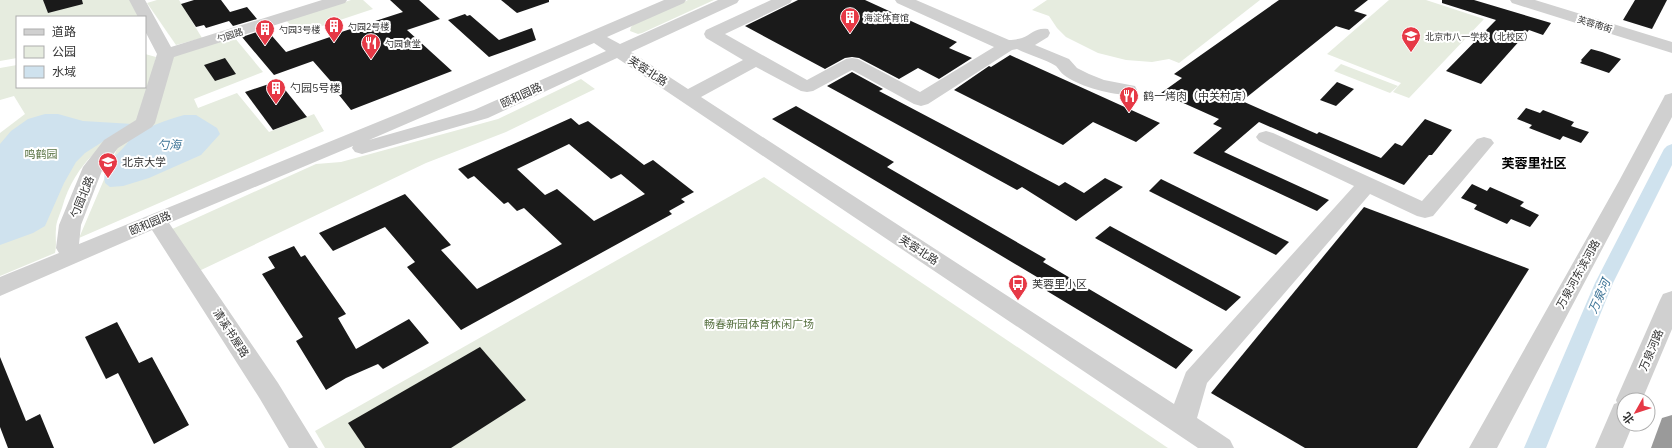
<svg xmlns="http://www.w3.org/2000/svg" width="1672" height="448" font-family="'IBM Plex Sans','Noto Sans SC',sans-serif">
  <rect width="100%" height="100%" fill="#fff"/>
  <g fill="#e6ecdf">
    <path d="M0 0H132L144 17H17V58L0 61Z"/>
    <path d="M157 0H179L202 38 176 45 147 3Z"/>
    <path d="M351 0H363L373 9 298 34 286 20Z"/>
    <path d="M688 0H714L642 33 638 34 630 31 631 27 635 23Z"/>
    <path d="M1047 0H1260L1179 63 1169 59 1152 62 1126 60 1098 53 1066 37 1057 28 1049 16 1032 10Z"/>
    <path d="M1389 0H1426L1484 19 1409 98 1393 92 1401 83 1327 54Z"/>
    <path d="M234 37 263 72 194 99 198 108 237 93 269 132 314 114 324 131 79 238 120 142 153 122 171 56Z"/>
    <path d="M145 54 156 57 143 116C105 143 76 160 62 208 60 214 56 222 56 229 55 237 57 245 55 253L0 276V133L25 114 14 96 0 100V68L17 65V87H145Z"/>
    <path d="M1341 64 1398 86 1390 93 1334 71Z"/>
    <path d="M581 79 595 89 506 132 426 163 199 271 170 230 316 164 341 162 498 119Z"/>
    <path d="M764 177 1168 448H325L315 431Z"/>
  </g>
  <g fill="#cfe2ee">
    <path d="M45 114H58L83 121 133 124 107 139 85 153 76 162 64 183 45 226 33 233 0 245V144L11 131 28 119Z"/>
    <path d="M184 115H196L217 128 220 134 201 155 149 178 123 186 110 187 105 183C102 163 113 160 124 147 127 144 128 141 130 139 145 127 166 120 184 115Z"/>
  </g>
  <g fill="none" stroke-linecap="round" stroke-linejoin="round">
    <path fill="#cfe2ee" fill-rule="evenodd" d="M1672 144V165L1613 283 1546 448H1524L1595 283 1664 149 1667 146Z"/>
  </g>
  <g fill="#1a1a1a" fill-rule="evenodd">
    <path d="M43 0H82L83 4 48 13Z"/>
    <path d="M194 0H221L230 12 247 7 257 19 233 26 229 21 206 28 204 25 196 27 181 4Z"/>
    <path d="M390 0H419L440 19 407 30 452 71 351 110 339 95 342 94 313 61 274 75 242 37 266 29 286 52 330 37 329 36 403 12Z"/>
    <path d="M501 0H549V2L517 13Z"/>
    <path d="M798 0H865L957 42 949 48 972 58 939 79 918 68 899 79 859 58 852 57 845 58 825 69 745 26Z"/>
    <path d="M1279 0H1368L1354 11 1367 15 1349 30 1336 26 1242 101 1317 134 1319 132 1381 158 1395 143 1402 146 1425 119 1452 130 1432 155H1429L1404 185 1259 122 1224 152 1329 200 1317 211 1193 153 1222 128 1213 124 1219 119 1161 93 1182 78 1174 74Z"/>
    <path d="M1442 0H1474L1551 23 1543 35 1529 30 1481 84 1446 71 1496 20 1442 3Z"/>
    <path d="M1635 0H1667L1652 29 1623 20Z"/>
    <path d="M465 14 467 16 470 15 499 40 532 28 536 40 489 57 448 20Z"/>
    <path d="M1591 49 1602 52 1621 59 1609 73 1580 63 1582 61 1581 60Z"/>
    <path d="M1010 55 1160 123 1136 142 1093 122 1063 145 954 90 989 66 991 67Z"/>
    <path d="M225 58 236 74 215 81 204 65Z"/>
    <path d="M852 72 883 89 879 91 1059 186 1065 182 1084 193 1105 178 1123 187 1076 221 1022 187 1017 190 827 86Z"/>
    <path d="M278 81 307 117 273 130 245 92Z"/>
    <path d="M1337 82 1354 89 1336 106 1320 100Z"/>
    <path d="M796 106 894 162 887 167 1046 259 1043 262 1193 350 1176 369 1037 285 1042 280 772 119Z"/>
    <path d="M1526 108 1540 113 1543 110 1574 122 1571 126 1589 132 1581 143 1563 136 1560 140 1529 128 1532 125 1517 119Z"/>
    <path d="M571 118 579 125 588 121 644 165 653 160 694 192 681 199 685 202 669 211 672 214 461 330 407 267 415 262 385 227 333 251 319 233 405 194 451 245 441 250 477 289 562 244 524 208 517 211 508 202 504 204 474 176 468 179 458 169ZM569 144 611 179 621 174 645 194 594 221 557 189 545 195 517 169Z"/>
    <path d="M1161 179 1289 242 1276 255 1149 191Z"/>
    <path d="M1472 184 1487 191 1490 187 1524 202 1520 206 1539 215 1530 227 1511 219 1507 224 1474 209 1477 205 1461 198Z"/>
    <path d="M1364 207 1529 269 1417 448H1305L1211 393Z"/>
    <path d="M1110 226 1241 297 1226 311 1095 238Z"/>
    <path d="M294 246 301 257 305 255 346 314 338 318 356 349 409 319 429 343 383 369 378 364 346 378 326 390 296 341 303 337 262 274 275 268 268 257Z"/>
    <path d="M117 322 139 363 152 357 189 425 154 444 118 373 106 379 85 337Z"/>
    <path d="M480 347 526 400 451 448H365L348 423Z"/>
    <path d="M0 357 26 421 40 414 54 448H8L0 427Z"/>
  </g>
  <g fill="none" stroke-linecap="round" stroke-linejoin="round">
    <g fill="#d0d0d0" fill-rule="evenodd">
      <path d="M129 0H145L171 47 322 0H347L345 3 174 57 155 123 152 127 118 148 103 168 81 225 79 244 400 113 664 0H686L684 3 607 37 620 44 718 0H739L737 3 631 52 688 89 743 60 706 38 704 34 706 30 771 0H792L790 3 725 34 807 80 846 59 852 58 858 59 920 92 994 47 897 3 895 0H916L1009 40C1013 40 1018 39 1022 38 1032 34 1036 27 1048 29L1050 33 1048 37 1035 45 1069 59 1077 68 1089 74 1104 80 1135 86 1137 90 1135 94C1119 98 1077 86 1064 75 1061 73 1059 69 1056 66 1045 59 1029 55 1017 49L1012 50 928 104 921 106 914 104 852 70 813 91 807 92 801 91 756 67 701 97 1174 404 1186 372 1354 186 1259 141 1256 137 1259 133 1266 131 1273 133 1422 201 1477 139 1484 137 1491 139 1494 143 1433 216 1425 218 1417 216 1370 194 1207 383 1197 418 1230 440 1234 448H1198L617 58 488 118 362 154 355 152 352 148 353 146 169 223 278 383 318 448H289L260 399 152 230 0 296V277L59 253 56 248 59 225 83 167 104 140 136 120 157 54 145 31V17H138ZM594 43 606 51 474 110 369 140Z"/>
      <path d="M1510 0H1535L1672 42V53L1512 3Z"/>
      <path d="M1672 93V117L1497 448H1469L1619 181 1663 99 1665 95Z"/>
      <path d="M1672 291V329L1642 400H1624V424H1633L1623 448H1595L1614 404 1617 403 1616 400 1660 300 1663 294Z"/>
    </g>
    <path fill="#9a9a9a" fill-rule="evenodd" d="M1672 415V448H1651L1662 418Z"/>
  </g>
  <defs>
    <g id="building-pin" transform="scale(1)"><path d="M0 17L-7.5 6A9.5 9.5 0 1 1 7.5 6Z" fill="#e63946" stroke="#fff"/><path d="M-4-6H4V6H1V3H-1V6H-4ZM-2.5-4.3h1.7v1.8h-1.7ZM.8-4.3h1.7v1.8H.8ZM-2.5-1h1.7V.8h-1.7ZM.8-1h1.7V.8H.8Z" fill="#fff"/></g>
    <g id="school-pin" transform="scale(1)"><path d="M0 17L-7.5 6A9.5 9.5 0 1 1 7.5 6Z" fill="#e63946" stroke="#fff"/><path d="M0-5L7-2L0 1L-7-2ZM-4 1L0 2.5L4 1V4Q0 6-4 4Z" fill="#fff"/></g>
    <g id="restaurant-pin" transform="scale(1)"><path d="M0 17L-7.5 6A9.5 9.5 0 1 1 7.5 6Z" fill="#e63946" stroke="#fff"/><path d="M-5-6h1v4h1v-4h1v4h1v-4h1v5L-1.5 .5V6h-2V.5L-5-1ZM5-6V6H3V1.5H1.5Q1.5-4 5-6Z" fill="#fff"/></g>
    <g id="university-pin" transform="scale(1)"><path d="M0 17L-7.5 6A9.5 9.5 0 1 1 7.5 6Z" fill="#e63946" stroke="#fff"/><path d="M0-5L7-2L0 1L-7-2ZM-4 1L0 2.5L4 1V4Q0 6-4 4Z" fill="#fff"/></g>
    <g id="bus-pin" transform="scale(1)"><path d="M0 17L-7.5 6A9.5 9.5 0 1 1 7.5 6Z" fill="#e63946" stroke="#fff"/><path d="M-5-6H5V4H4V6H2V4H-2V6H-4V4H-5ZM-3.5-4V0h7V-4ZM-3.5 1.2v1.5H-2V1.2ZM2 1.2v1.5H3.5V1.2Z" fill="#fff"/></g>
  </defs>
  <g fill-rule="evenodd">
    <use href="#building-pin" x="850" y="17"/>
    <use href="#building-pin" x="334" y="26"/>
    <use href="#building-pin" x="265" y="29"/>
    <use href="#school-pin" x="1411" y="36"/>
    <use href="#restaurant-pin" x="371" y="43"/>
    <use href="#building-pin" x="276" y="88"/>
    <use href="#restaurant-pin" x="1129" y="96"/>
    <use href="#university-pin" x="108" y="162"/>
    <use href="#bus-pin" x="1018" y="284"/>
  </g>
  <g text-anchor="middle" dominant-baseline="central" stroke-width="4" stroke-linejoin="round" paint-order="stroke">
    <g font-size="9" fill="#333" stroke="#fff" text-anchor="start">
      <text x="864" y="17">海淀体育馆</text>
      <text x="348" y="26">勺园2号楼</text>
      <text x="279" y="29">勺园3号楼</text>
      <text x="1425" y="36">北京市八一学校（北校区）</text>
      <text x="385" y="43">勺园食堂</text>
    </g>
    <g font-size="9" fill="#333" stroke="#fff">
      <text transform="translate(1595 24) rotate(17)">芙蓉南街</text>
      <text transform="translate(230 35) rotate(-18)">勺园路</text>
    </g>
    <g font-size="11" fill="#333" stroke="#fff">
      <text transform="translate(648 71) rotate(33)">芙蓉北路</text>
      <text transform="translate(521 95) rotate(-25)">颐和园路</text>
      <text transform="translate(82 197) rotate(-68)">勺园北路</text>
      <text transform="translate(150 223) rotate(-23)">颐和园路</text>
      <text transform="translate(919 250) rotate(33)">芙蓉北路</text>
      <text transform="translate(1578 274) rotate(-61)">万泉河东滨河路</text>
      <text transform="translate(231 333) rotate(57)">清溪书屋路</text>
      <text transform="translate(1651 350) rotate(-67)">万泉河路</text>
    </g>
    <g font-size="11" fill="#333" stroke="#fff" text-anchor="start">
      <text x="290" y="88">勺园5号楼</text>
      <text x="1143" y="96">鹤一烤肉（中关村店）</text>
      <text x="122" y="162">北京大学</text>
      <text x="1032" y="284">芙蓉里小区</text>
    </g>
    <g font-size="11" fill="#56703f" stroke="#fff">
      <text x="41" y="154">鸣鹤园</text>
      <text x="759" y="324">畅春新园体育休闲广场</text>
    </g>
    <g font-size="12" font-style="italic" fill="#3f7597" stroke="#fff">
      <text x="169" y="144">勺海</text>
      <text transform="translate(1599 296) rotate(-66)">万泉河</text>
    </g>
    <g font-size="13" font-weight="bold" fill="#000" stroke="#fff">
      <text x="1534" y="163">芙蓉里社区</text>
    </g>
  </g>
  <rect x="16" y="16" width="130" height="72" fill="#ffffff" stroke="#adadad"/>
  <rect x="24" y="29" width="20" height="6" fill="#d0d0d0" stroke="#adadad"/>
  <text x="52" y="36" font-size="12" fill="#333333">道路</text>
  <rect x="24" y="46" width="20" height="12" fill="#e6ecdf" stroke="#adadad"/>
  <text x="52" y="56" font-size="12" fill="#333333">公园</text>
  <rect x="24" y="66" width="20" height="12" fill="#cfe2ee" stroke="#adadad"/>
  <text x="52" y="76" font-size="12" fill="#333333">水域</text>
  <g transform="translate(1636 412) rotate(231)"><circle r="19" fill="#ffffff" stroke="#adadad"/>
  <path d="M0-3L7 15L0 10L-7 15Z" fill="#e63946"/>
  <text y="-6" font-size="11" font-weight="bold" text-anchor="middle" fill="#333333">北</text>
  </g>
</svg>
